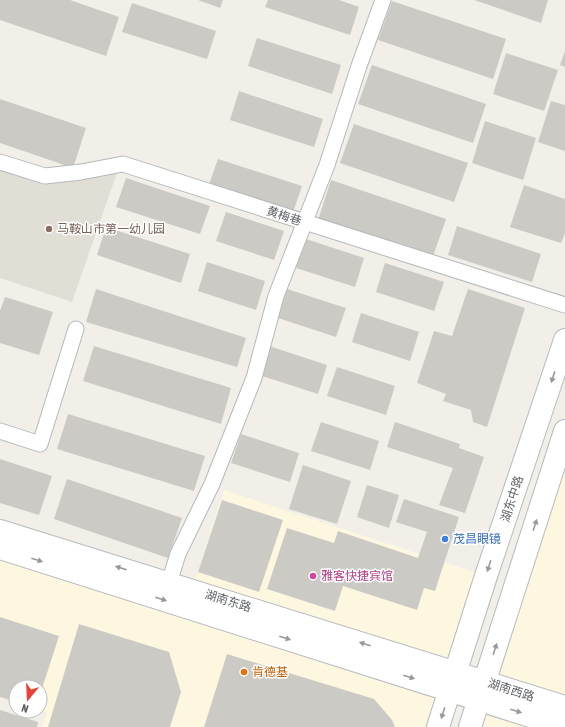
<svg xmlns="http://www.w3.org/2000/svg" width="565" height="727" font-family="'Asap Condensed','Noto Sans SC',sans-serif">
  <rect width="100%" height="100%" fill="#f1efe8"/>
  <g fill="#fef7e0">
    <path d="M565 431V707L484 681Z"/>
    <path d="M224 490 486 576 456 672 192 590Z"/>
    <path d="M0 548 450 690 438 727H42L47 713 40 710V687H16V702L0 697Z"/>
    <path d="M483 701 565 727H475Z"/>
  </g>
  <path fill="#e1ded6" d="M0 165 45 179 119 167 72 302 0 278Z"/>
  <g fill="#cccac5">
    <path d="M0 0H70L119 17 106 56 0 20Z"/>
    <path d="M198 0H223L220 8Z"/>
    <path d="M268 0H339L359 7 350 35 265 7Z"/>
    <path d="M474 0H548L541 23Z"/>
    <path d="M392 1 506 39 493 79 378 40Z"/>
    <path d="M132 3 216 31 207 59 122 32Z"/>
    <path d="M257 38 341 65 332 94 248 66Z"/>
    <path d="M565 51V67L560 65Z"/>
    <path d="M506 53 558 70 544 111 493 94Z"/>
    <path d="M372 65 486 104 473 143 358 104Z"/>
    <path d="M239 91 323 119 314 147 230 120Z"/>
    <path d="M0 99 86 128 73 168 0 143Z"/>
    <path d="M551 101 565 105V151L538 142Z"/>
    <path d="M485 121 536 138 523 180 472 163Z"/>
    <path d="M354 124 468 163 454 202 340 163Z"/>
    <path d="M218 159 302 186 292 215 208 187Z"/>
    <path d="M126 178 210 206 200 234 116 207Z"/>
    <path d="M331 180 446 219 432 259 318 220Z"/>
    <path d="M524 185 565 199V233L561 243 510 227Z"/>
    <path d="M226 212 284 231 274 260 216 241Z"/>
    <path d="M457 226 541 254 532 282 448 255Z"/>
    <path d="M106 227 190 254 181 283 97 255Z"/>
    <path d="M306 239 364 258 355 287 296 268Z"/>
    <path d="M207 262 265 281 256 310 198 291Z"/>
    <path d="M385 263 444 282 434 311 376 292Z"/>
    <path d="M96 289 246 338 237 367 86 322Z"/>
    <path d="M287 289 346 308 336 337 278 318Z"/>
    <path d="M468 289 525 308 487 427 473 422 471 410 443 401 446 394 417 383 434 331 452 336Z"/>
    <path d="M5 297 53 312 39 355 0 343V311Z"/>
    <path d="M361 313 419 332 410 361 352 342Z"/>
    <path d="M94 346 231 388 221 424 83 381Z"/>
    <path d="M269 346 327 365 318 394 259 375Z"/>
    <path d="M337 367 395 386 386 415 327 396Z"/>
    <path d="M68 414 205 456 194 491 57 449Z"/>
    <path d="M321 422 379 441 370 470 311 451Z"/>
    <path d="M395 422 460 444 459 448 484 457 465 513 439 505 453 468 387 447Z"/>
    <path d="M241 434 299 453 290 482 231 463Z"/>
    <path d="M0 459 52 476 39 515 0 503Z"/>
    <path d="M303 465 351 481 337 524 289 509Z"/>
    <path d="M67 479 182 518 168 558 54 519Z"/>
    <path d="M367 485 399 495 389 528 357 517Z"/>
    <path d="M404 499 459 517 435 591 424 588 417 610 343 586 335 611 267 589 287 528 334 543 338 531 418 558 427 532 396 522Z"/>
    <path d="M222 500 283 520 259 592 198 572Z"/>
    <path d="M0 617 59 636 40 695V687H16V702L0 697Z"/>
    <path d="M79 624 169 652 181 692 170 727H48Z"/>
    <path d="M227 654 374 699 392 720 395 727H204Z"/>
    <path d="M0 710 38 722 37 727H0Z"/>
  </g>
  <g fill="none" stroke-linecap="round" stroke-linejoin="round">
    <g stroke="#b5b8bc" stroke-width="17">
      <g id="minor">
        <path d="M0 162 45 176 81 172 123 164 565 305"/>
        <path d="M0 431 40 444 76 329"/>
        <path d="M169 583 178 554 212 484 254 378 276 296 327 165 359 66 383 0"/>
      </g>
    </g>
    <g stroke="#b6babf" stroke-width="24">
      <g id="secondary">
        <path d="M0 531 565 707"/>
        <path d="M0 548 565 727"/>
        <path d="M438 727 486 576 565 340"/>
        <path d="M470 727 565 431"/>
      </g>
    </g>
    <use href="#minor" stroke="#fff" stroke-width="15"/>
    <use href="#secondary" stroke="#fff" stroke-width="22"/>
  </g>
  <defs><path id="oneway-solid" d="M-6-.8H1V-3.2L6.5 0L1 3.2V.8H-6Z"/></defs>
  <g fill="#979a9d">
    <use href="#oneway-solid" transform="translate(553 377) rotate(108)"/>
    <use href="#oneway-solid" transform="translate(535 525) rotate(-72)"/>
    <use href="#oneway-solid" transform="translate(37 560) rotate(18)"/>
    <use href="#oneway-solid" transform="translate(489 566) rotate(108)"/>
    <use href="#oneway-solid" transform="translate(121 568) rotate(-163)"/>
    <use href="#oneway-solid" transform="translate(161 599) rotate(18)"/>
    <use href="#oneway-solid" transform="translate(285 638) rotate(18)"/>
    <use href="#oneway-solid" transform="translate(365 644) rotate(-163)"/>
    <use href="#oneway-solid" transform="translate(495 649) rotate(-72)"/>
    <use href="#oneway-solid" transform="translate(409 677) rotate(18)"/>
    <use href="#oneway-solid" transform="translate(516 711) rotate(18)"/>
    <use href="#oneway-solid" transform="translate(443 713) rotate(108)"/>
  </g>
  <circle fill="#8d6e63" stroke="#fff" stroke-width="1.5" cx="49" cy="229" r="4"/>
  <circle fill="#3f7fe0" stroke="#fff" stroke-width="1.5" cx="445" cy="539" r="4"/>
  <circle fill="#d1479c" stroke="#fff" stroke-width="1.5" cx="313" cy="576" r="4"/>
  <circle fill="#e8710a" stroke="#fff" stroke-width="1.5" cx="244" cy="672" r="4"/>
  <g text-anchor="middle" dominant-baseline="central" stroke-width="3" stroke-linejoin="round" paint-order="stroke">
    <g font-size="12" fill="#5f6368" stroke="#fff">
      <text transform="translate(284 216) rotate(18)">黄梅巷</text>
      <text transform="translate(512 499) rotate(-72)">湖东中路</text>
      <text transform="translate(228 601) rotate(17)">湖南东路</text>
      <text transform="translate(511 690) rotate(18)">湖南西路</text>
    </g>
    <g font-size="12" fill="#785e54" stroke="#fff" text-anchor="start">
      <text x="57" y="229">马鞍山市第一幼儿园</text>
    </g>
    <g font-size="12" fill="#366cbe" stroke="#fff" text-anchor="start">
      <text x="453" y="539">茂昌眼镜</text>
    </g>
    <g font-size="12" fill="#b23c85" stroke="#fff" text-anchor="start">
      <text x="321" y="576">雅客快捷宾馆</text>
    </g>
    <g font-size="12" fill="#c56008" stroke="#fff" text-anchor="start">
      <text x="252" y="672">肯德基</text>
    </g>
  </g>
  <g transform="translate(28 699) rotate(198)"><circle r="19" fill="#ffffff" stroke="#bfc1c3"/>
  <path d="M0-3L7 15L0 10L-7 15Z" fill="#ea4335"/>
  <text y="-6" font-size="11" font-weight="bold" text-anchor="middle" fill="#5f6368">N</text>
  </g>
</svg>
